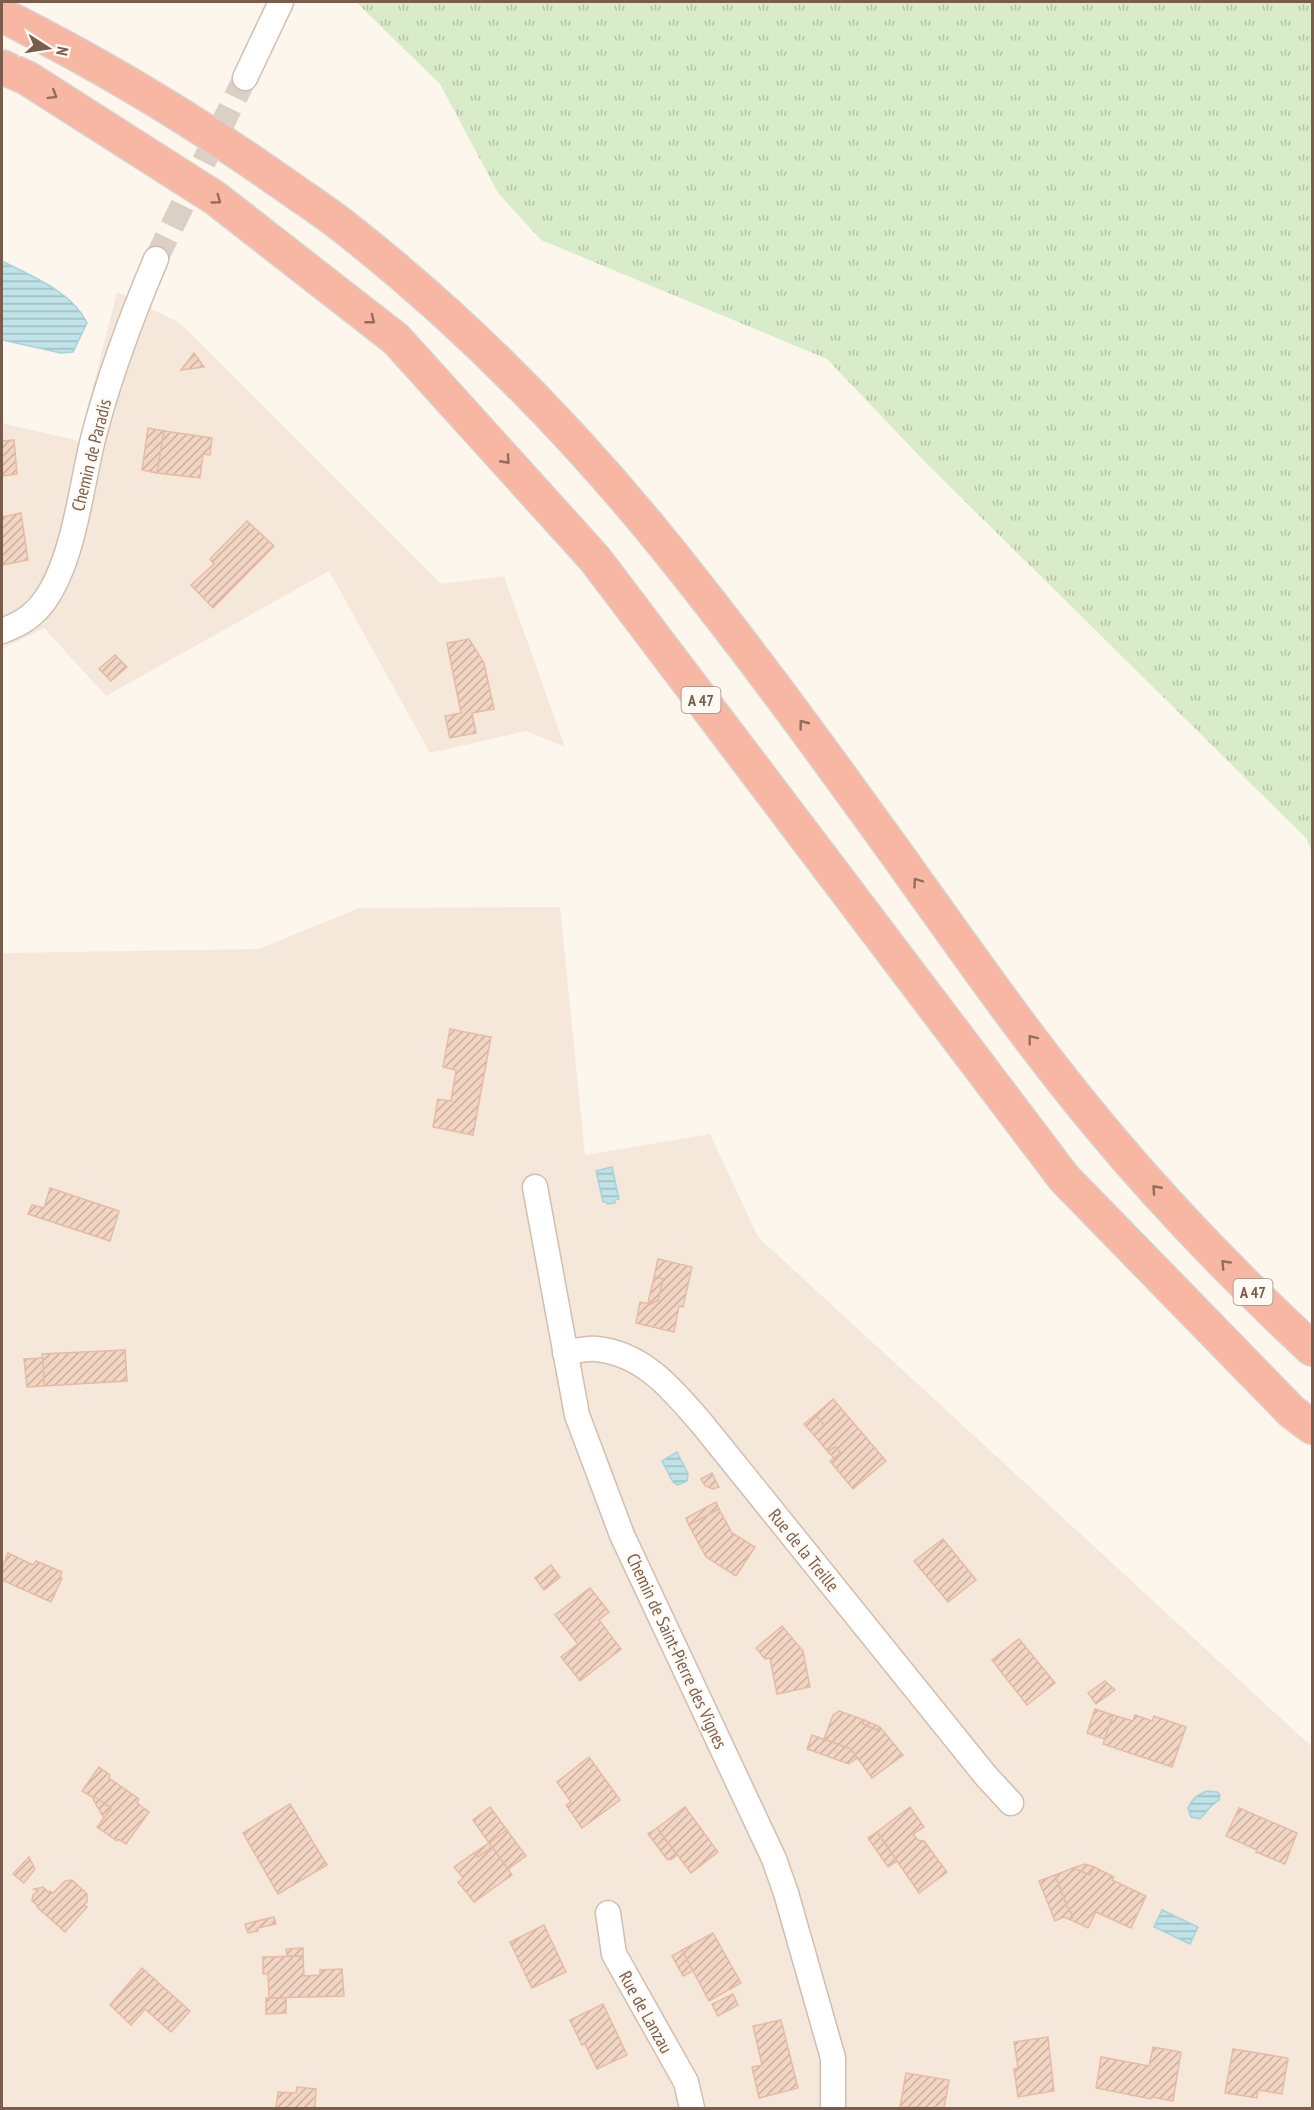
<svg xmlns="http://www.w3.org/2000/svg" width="1314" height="2110" font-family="'PT Sans Narrow',sans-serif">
  <defs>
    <pattern id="grass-tufts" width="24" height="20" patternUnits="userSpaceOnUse" patternTransform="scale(1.5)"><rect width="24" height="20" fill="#d8ecc9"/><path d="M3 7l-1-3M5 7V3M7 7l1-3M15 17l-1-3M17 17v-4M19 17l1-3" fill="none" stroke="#b4c2a5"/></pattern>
    <pattern id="water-rules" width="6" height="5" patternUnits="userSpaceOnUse" patternTransform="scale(1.5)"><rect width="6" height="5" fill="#bfe3e8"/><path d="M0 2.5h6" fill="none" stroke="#a0bbbe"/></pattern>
    <pattern id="building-hatch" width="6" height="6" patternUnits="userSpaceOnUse" patternTransform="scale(1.5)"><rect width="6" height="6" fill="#f3d5c3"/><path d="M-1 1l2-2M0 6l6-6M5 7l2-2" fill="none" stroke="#cab0a1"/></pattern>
  </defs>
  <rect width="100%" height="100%" fill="#fdf6ec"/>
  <g fill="#f5e8da">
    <path d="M117 292 180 323 441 584 504 576 565 747 526 731 430 753 329 571 106 696 44 628 2 649V423L79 441Z"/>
    <path d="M560 907 585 1155 710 1134 758 1237 1312 1747V2108H2V953L259 949 359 908Z"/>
  </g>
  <path fill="url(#grass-tufts)" d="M356 2H1312V852L1306 838 927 464 827 359 541 240 498 193 440 84Z"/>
  <g fill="url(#water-rules)" stroke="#a5d3da" stroke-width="1.5">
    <path d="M2 261C31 276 73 292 87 323L73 352 61 353 2 340Z"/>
    <path d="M612 1167 619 1199 615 1200V1203L607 1204V1202H603L596 1171Z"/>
    <path d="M677 1452 688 1474 687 1481 678 1485 673 1482 662 1461Z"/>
    <path d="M1207 1791 1217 1792 1220 1795 1219 1800 1211 1806 1200 1819 1191 1817 1188 1808C1192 1799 1197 1795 1207 1791Z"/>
    <path d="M1162 1910 1198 1927 1190 1944 1154 1927Z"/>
  </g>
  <g fill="url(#building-hatch)" stroke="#e6bba3" stroke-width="1.5">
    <path d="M194 353 204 367 181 370Z"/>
    <path d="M148 428 164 431 157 473 142 470Z"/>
    <path d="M164 431 212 438 210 455 203 454 200 478 157 473Z"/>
    <path d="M14 440 17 474 2 476V441Z"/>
    <path d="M21 513 28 560 2 565V517Z"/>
    <path d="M247 521 274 546 213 608 191 585 214 564 210 559Z"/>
    <path d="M469 639 484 663 494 709 472 713 476 733 450 738 445 716 461 713 447 643Z"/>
    <path d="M115 655 127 667 111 681 99 669Z"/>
    <path d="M450 1029 491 1037 473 1135 433 1127 438 1099 451 1101 456 1070 443 1067Z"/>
    <path d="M50 1188 119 1211 110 1241 28 1214 32 1205 44 1208Z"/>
    <path d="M658 1259 692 1267 683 1307 679 1306 674 1332 636 1323 640 1302 651 1304 658 1300 663 1279 654 1277Z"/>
    <path d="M654 1277 663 1279 658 1300 651 1304 648 1303Z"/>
    <path d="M125 1350 127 1381 44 1386 42 1354Z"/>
    <path d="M43 1358 44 1386 27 1387 24 1359Z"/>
    <path d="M833 1399 886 1461 853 1489 830 1461 840 1453 835 1447 828 1452 814 1435 824 1425 815 1415Z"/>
    <path d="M815 1415 824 1425 814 1435 804 1424Z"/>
    <path d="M835 1447 840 1453 834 1458 828 1452Z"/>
    <path d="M712 1473 719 1487 713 1489 705 1486 701 1479Z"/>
    <path d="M716 1502 719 1509 689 1525 686 1518Z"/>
    <path d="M719 1509 732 1533 755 1547 736 1576 706 1557 689 1525Z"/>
    <path d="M943 1539 976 1580 948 1602 914 1561Z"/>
    <path d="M8 1553 33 1565 36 1561 62 1572 60 1577 62 1578 51 1602 2 1580V1568Z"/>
    <path d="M551 1565 560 1577 544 1590 535 1578Z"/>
    <path d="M590 1588 609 1612 599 1620 621 1649 580 1681 561 1657 578 1644 555 1615Z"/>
    <path d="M782 1626 803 1651 810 1687 777 1694 770 1658 765 1659 756 1648Z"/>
    <path d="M1019 1639 1055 1683 1027 1705 992 1660Z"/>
    <path d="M1105 1681 1115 1690 1096 1704 1088 1693Z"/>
    <path d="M1095 1709 1113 1715 1105 1739 1087 1733Z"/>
    <path d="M839 1711 864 1720 863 1724 877 1730 880 1727 903 1755 872 1778 851 1749 824 1739 833 1715Z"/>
    <path d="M1113 1715 1133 1721 1135 1715 1152 1721 1154 1716 1186 1727 1172 1767 1103 1744Z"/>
    <path d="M864 1720 880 1727 877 1730 863 1724Z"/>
    <path d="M812 1735 851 1749 857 1758 849 1764 807 1749Z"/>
    <path d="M589 1757 620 1800 582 1828 566 1805 571 1802 557 1782Z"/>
    <path d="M99 1767 110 1775 109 1778 139 1799 137 1803 149 1812 126 1844 118 1839 117 1841 97 1827 111 1808 82 1791Z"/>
    <path d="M95 1797 111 1808 104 1818 93 1799Z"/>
    <path d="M290 1804 327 1865 278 1894 243 1833Z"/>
    <path d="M490 1807 507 1830 489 1843 473 1820Z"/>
    <path d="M685 1807 718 1852 691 1873 657 1828Z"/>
    <path d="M910 1807 924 1827 913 1834 918 1840 924 1841 947 1872 919 1893 877 1832Z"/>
    <path d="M1239 1808 1297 1833 1285 1864 1256 1852 1257 1850 1226 1836Z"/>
    <path d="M657 1828 677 1855 670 1860 667 1859 648 1834Z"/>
    <path d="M507 1830 526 1856 508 1869 489 1843Z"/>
    <path d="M877 1832 897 1861 888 1867 868 1838Z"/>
    <path d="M489 1843 492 1847 478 1857 474 1853Z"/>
    <path d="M492 1847 512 1875 474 1902 458 1882 463 1878 454 1867 474 1853 478 1857Z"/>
    <path d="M29 1857 35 1869 24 1883 13 1874Z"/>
    <path d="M1085 1864 1094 1867 1090 1875 1073 1868Z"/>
    <path d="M1094 1867 1114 1877 1112 1880 1146 1896 1131 1928 1096 1912 1088 1928 1071 1920 1073 1916 1067 1907 1055 1875 1073 1868 1090 1875Z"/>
    <path d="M1055 1875 1067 1907 1073 1916 1071 1920 1064 1917 1055 1921 1039 1881Z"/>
    <path d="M72 1880 87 1894V1902L84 1905 87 1907 65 1932 37 1907 38 1906 32 1901 33 1895 38 1891 34 1889 43 1887 49 1893 50 1891 53 1893 65 1881Z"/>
    <path d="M274 1917 276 1924 258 1928V1931L248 1933 245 1924Z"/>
    <path d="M544 1925 566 1972 532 1988 510 1942Z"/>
    <path d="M713 1933 741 1983 709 2001 682 1950Z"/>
    <path d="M303 1948V1956H287L286 1949Z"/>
    <path d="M682 1950 693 1971 683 1976 672 1956Z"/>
    <path d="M303 1956 304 1976 320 1975V1970L342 1969 344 1996 269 1998 268 1974H263V1957Z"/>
    <path d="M142 1968 190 2011 171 2032 145 2009 131 2025 110 2005Z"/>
    <path d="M733 1994 738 2005 718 2016 712 2004Z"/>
    <path d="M266 1998H286V2013L266 2014Z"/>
    <path d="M603 2004 627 2055 597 2069 585 2044 582 2045 570 2020Z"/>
    <path d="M781 2020 798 2088 759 2098 752 2067 762 2065 753 2026Z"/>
    <path d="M1048 2037 1054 2091 1018 2097 1014 2069 1018 2068 1014 2042Z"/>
    <path d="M1153 2047 1181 2052 1173 2101 1152 2097 1151 2099 1096 2088 1101 2057 1149 2066Z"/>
    <path d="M1233 2049 1288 2058 1282 2094 1258 2090 1257 2098 1225 2093Z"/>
    <path d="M906 2073 949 2080 944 2108 900 2107Z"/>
    <path d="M297 2087 316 2089 315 2108H276L278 2092 296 2093Z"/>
  </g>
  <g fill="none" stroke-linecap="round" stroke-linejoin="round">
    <path stroke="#dcd0c4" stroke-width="24" stroke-dasharray="24 12" stroke-linecap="butt" d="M156 259 245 78"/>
    <g stroke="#d1beb0" stroke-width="27">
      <g id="street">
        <path d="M245 78 281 2"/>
        <path d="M2 631C20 624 33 617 45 600 74 559 81 487 93 439 109 376 131 318 156 259"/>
        <path d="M535 1187 577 1415 622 1535 774 1859 786 1893 833 2058V2108"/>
        <path d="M565 1353C575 1351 587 1348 597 1349 644 1354 673 1390 703 1425L986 1776 1011 1803"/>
        <path d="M608 1913 614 1954 686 2082 692 2108"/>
      </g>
    </g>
    <g stroke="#dad1cd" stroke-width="36">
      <g id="highway">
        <path d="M2 15C98 63 190 118 278 180 302 197 326 212 348 230 460 318 561 420 652 530 738 635 818 745 898 856 964 948 1029 1042 1102 1129 1167 1207 1238 1280 1312 1349"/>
        <path d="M2 67 27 78 215 198 396 339 595 559 1064 1178 1292 1412 1312 1427"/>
      </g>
    </g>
    <use href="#street" stroke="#fff" stroke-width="24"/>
    <use href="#highway" stroke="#f7b7a3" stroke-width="33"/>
  </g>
  <defs><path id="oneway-chevron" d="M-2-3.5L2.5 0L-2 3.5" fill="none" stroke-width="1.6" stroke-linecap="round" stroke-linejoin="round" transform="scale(1.5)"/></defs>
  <g stroke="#936e5e">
    <use href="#oneway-chevron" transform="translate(53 95) rotate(32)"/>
    <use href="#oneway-chevron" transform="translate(217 200) rotate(36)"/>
    <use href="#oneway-chevron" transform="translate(371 320) rotate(38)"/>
    <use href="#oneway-chevron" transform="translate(506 460) rotate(48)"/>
    <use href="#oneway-chevron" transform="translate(803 724) rotate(-127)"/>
    <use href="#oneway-chevron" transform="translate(917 882) rotate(-126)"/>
    <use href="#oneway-chevron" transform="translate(1032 1039) rotate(-128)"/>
    <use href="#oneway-chevron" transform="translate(1156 1189) rotate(-132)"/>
    <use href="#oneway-chevron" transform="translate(1225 1264) rotate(-134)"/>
  </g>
  <g text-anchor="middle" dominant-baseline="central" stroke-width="5" stroke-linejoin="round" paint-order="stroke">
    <g fill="#fffaf3" stroke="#a28b7f" stroke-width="1.5">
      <rect x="681.5" y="687" width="39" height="26" rx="4.5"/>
      <rect x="1233.5" y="1279" width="39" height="26" rx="4.5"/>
    </g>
    <g font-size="16" font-weight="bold" fill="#7a5c4d">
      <text x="701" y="700">A 47</text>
      <text x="1253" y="1292">A 47</text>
    </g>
    <g font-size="18" fill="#7a5c4d" stroke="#fffaf3">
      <text transform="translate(91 455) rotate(-76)">Chemin de Paradis</text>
      <text transform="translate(804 1550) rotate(51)">Rue de la Treille</text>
      <text transform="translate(677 1651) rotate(65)">Chemin de Saint-Pierre des Vignes</text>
      <text transform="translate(646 2012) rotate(61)">Rue de Lanzau</text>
    </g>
  </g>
  <rect width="1314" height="2110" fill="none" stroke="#7a5c4d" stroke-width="6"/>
  <g transform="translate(48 48) rotate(102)" stroke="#fffaf3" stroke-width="4.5" paint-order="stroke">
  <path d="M0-4.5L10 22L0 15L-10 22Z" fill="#7a5c4d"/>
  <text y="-9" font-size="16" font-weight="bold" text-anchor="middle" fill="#7a5c4d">N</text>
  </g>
</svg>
